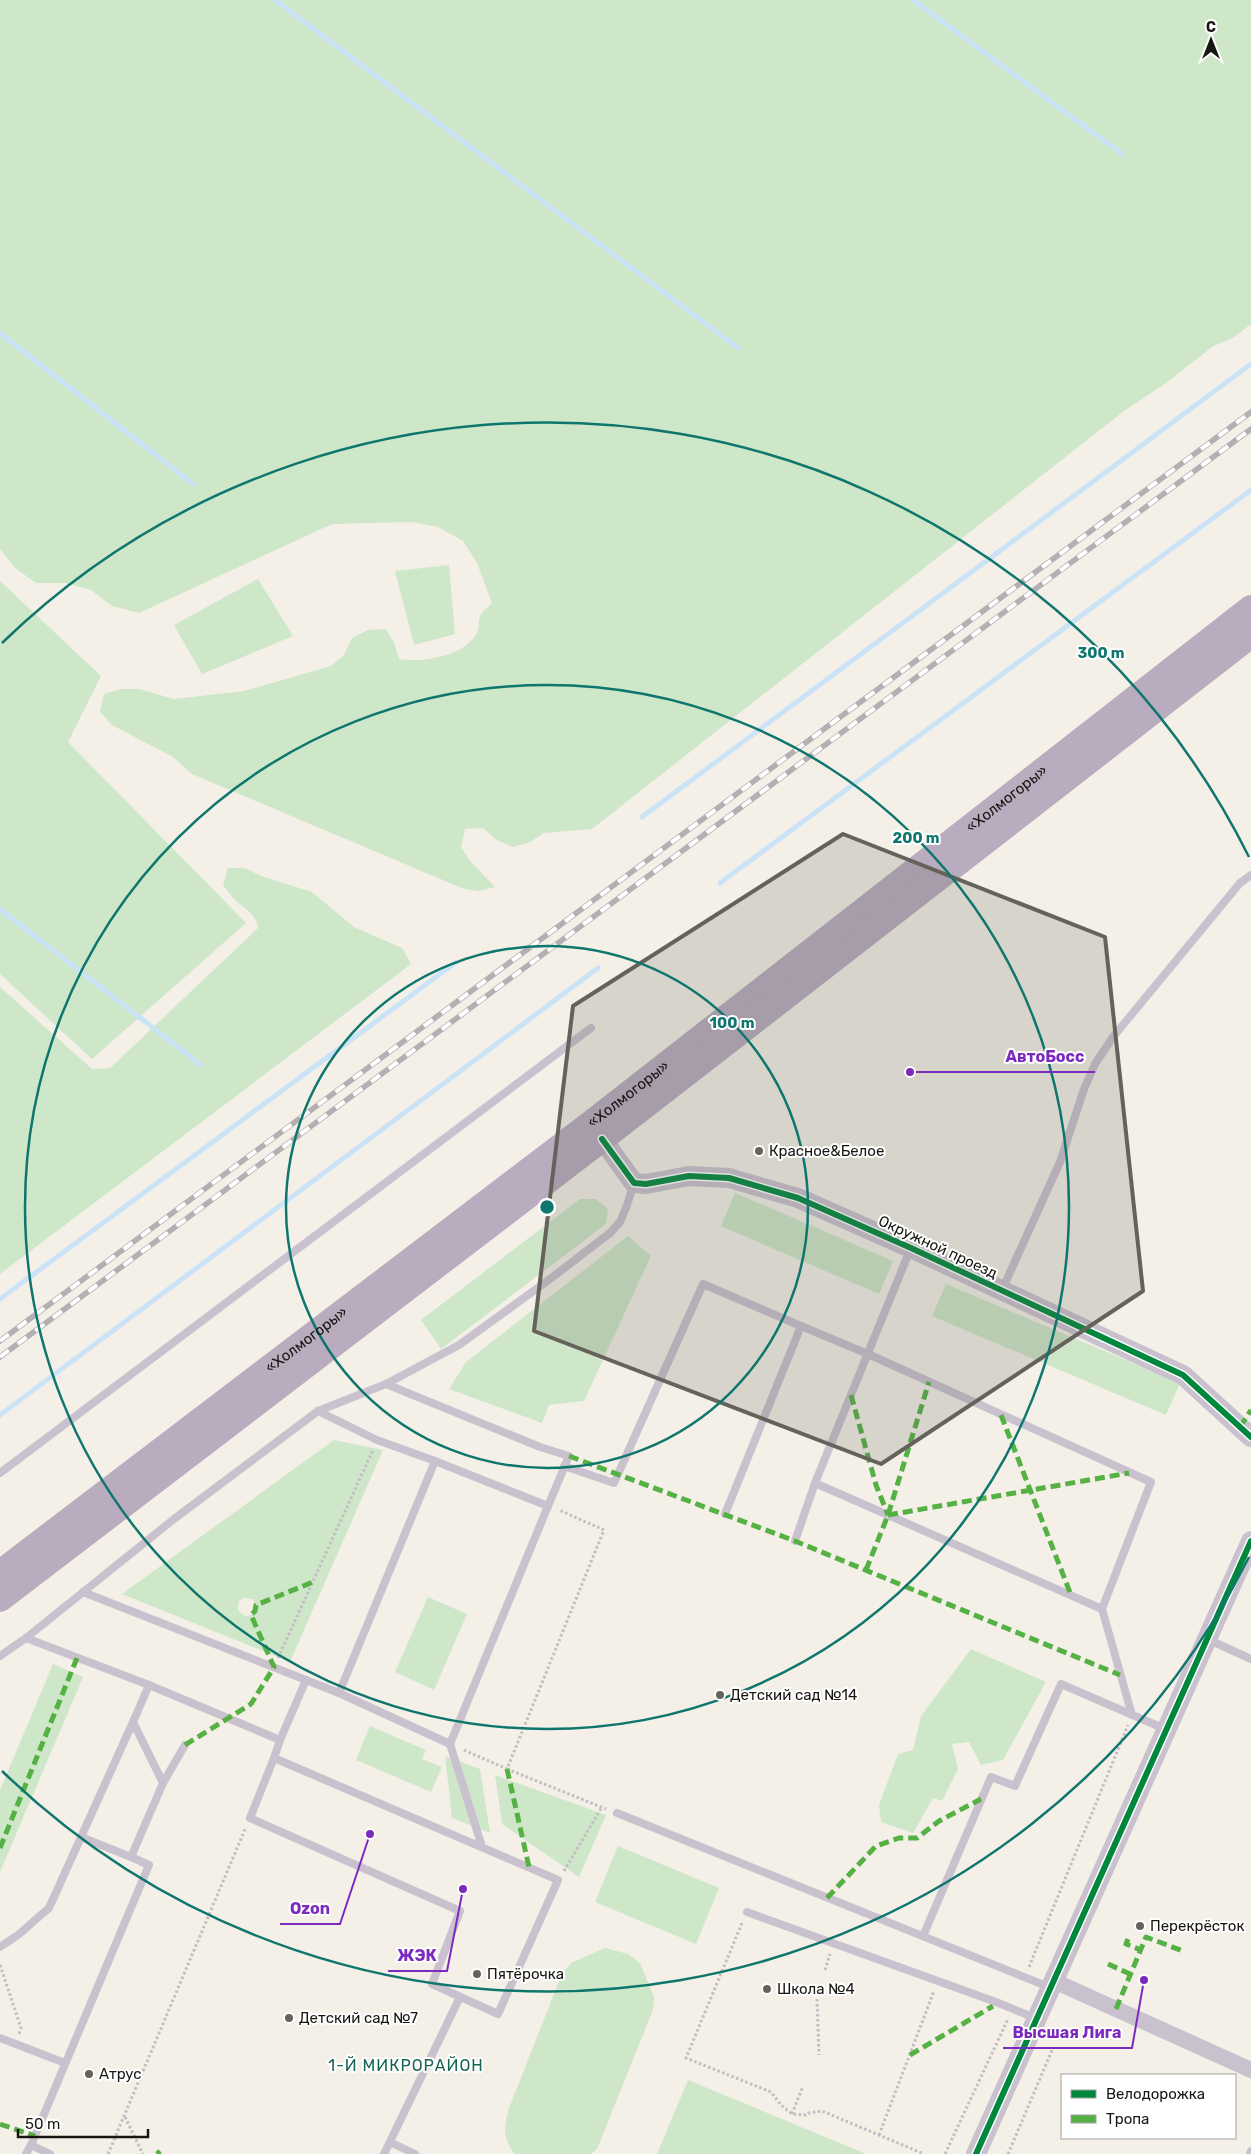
<svg xmlns="http://www.w3.org/2000/svg" width="1251" height="2154" font-family="Rubik,sans-serif">
  <rect width="100%" height="100%" fill="#f4f0e8"/>
  <g fill="#cee7c9" fill-rule="evenodd">
    <path d="M0 0H1251V324L1234 337 1212 347 1166 383 1124 411 592 829 544 833 530 842 513 847 497 840 483 828 465 829 461 847 470 861 495 887 479 891 464 889 192 774 173 757 112 725 100 712 104 694 121 689H139L174 699 244 691 331 666 344 655 352 638 368 630 386 629 394 643 399 659C422 663 465 656 477 633 480 627 478 619 481 614 484 610 489 606 492 603L477 563 463 541 438 527 412 522 332 524 139 613 112 606 91 590 65 583H36L15 568 0 549Z"/>
    <path d="M449 565 455 634 414 645 395 571Z"/>
    <path d="M258 579 293 636 202 674 174 625Z"/>
    <path d="M0 581 101 676 68 742 246 923 92 1059 0 974Z"/>
    <path d="M228 868H245L261 876 312 892 354 927 402 948 411 964 0 1274V987L92 1069 110 1068 258 928C256 913 243 908 233 898 230 894 226 889 223 885Z"/>
    <path d="M735 1193 893 1261 879 1294 721 1226Z"/>
    <path d="M580 1199H596L608 1209 606 1224 441 1349 421 1320Z"/>
    <path d="M628 1236 651 1256 584 1401 549 1405 542 1423 449 1389 466 1362Z"/>
    <path d="M946 1284 1180 1383 1166 1415 932 1316Z"/>
    <path d="M334 1440 383 1450 290 1662 122 1594ZM244 1598 253 1599C259 1607 255 1616 245 1616L238 1610 239 1601Z"/>
    <path d="M428 1597 467 1614 434 1690 395 1672Z"/>
    <path d="M971 1649 1046 1682 1003 1760 981 1765 969 1742 952 1744 958 1769 942 1801 933 1798 913 1833 881 1822 879 1805 898 1754 913 1750 921 1716Z"/>
    <path d="M53 1664 83 1677 0 1872V1790Z"/>
    <path d="M370 1726 426 1750 422 1759 442 1767 431 1792 356 1760Z"/>
    <path d="M445 1756 480 1769 490 1833 452 1818Z"/>
    <path d="M495 1775 606 1815 579 1877 502 1824Z"/>
    <path d="M618 1846 719 1888 696 1944 595 1902Z"/>
    <path d="M605 1948 628 1954 640 1963 654 1997 653 2010 597 2149 591 2154H515C502 2139 504 2126 509 2108L561 1976 571 1963Z"/>
    <path d="M688 2080 866 2154H657Z"/>
  </g>
  <g fill="none" stroke-linecap="round" stroke-linejoin="round">
    <g stroke="#cae3f6" stroke-width="5">
      <path d="M275 0 738 348"/>
      <path d="M913 0 1122 154"/>
      <path d="M0 333 193 484"/>
      <path d="M642 817 1251 364"/>
      <path d="M720 883 1251 490"/>
      <path d="M0 909 201 1065"/>
      <path d="M0 1299 455 963"/>
      <path d="M0 1415 598 968"/>
    </g>
    <g stroke="#c3bcc3" stroke-width="3" stroke-dasharray="2.5 2.5" stroke-linecap="butt">
      <path d="M278 1658 373 1450"/>
      <path d="M464 1750 507 1769 604 1530 559 1510"/>
      <path d="M507 1769 606 1809"/>
      <path d="M564 1871 602 1807"/>
      <path d="M742 1923 686 2058 771 2092 781 2105 792 2114 806 2115 808 2113 822 2111 924 2154"/>
      <path d="M0 1965 21 2028 19 2034"/>
      <path d="M1029 1967 1128 1725"/>
      <path d="M825 1970 830 1954"/>
      <path d="M817 1999 819 2055"/>
      <path d="M792 2114 803 2086"/>
      <path d="M125 2117 143 2154"/>
      <path d="M879 2135 934 1991"/>
      <path d="M108 2154 246 1827"/>
      <path d="M945 2154 1008 2019"/>
      <path d="M1008 2154 1053 2048"/>
    </g>
    <g stroke="#cac1ce" stroke-width="8">
      <path d="M1002 1290 1060 1162 1084 1089 1095 1064 1113 1037 1240 883 1251 875"/>
      <path d="M386 1384 540 1447 569 1456 548 1506 435 1461"/>
      <path d="M564 1466 614 1483 703 1284 801 1326"/>
      <path d="M0 1473 591 1028"/>
      <path d="M815 1483 1102 1609"/>
      <path d="M725 1514 801 1326 868 1354 1151 1482 1102 1609 1132 1715"/>
      <path d="M795 1541 815 1483 910 1250"/>
      <path d="M26 1638 149 1685 280 1740 306 1680 83 1592"/>
      <path d="M1207 1639 1251 1659"/>
      <path d="M0 1656 26 1638 174 1519 318 1411 386 1384 459 1345 550 1279 610 1233 620 1222 627 1205 634 1183"/>
      <path d="M306 1680 339 1693 435 1461 377 1440 318 1411"/>
      <path d="M149 1685 133 1722 163 1783"/>
      <path d="M339 1693 450 1744"/>
      <path d="M274 1758 558 1880 498 2014 432 1984 460 1911 250 1818Z"/>
      <path d="M274 1758 280 1740"/>
      <path d="M617 1813 1049 1987"/>
      <path d="M81 1837 131 1857"/>
      <path d="M482 1847 450 1744 548 1506"/>
      <path d="M747 1912 996 2002 1035 2018"/>
      <path d="M923 1936 991 1777 1015 1786 1061 1684 1165 1729"/>
      <path d="M0 1947 18 1935 49 1908 133 1722"/>
      <path d="M0 2038 65 2063"/>
      <path d="M390 2142 415 2154"/>
      <path d="M31 2145 149 1865 131 1857 163 1783 185 1745"/>
      <path d="M26 2154 31 2145 50 2154"/>
      <path d="M384 2154 460 1997"/>
      <path d="M1250 2154 1251 2151"/>
    </g>
    <path stroke="#cac1ce" stroke-width="16" d="M1054 1981 1251 2070"/>
    <g stroke="#cac1ce" stroke-width="20">
      <path d="M602 1139 634 1183 646 1184 689 1176 729 1178 798 1198 911 1248 1183 1375 1251 1437"/>
      <path d="M976 2154 1251 1541"/>
    </g>
    <g stroke="#b8acbe" stroke-width="26">
      <path id="s1" d="M0 1573 590 1124 1251 608"/>
      <path d="M0 1599 602 1139 1251 635"/>
    </g>
    <g stroke="#b4afb2" stroke-width="5.5">
      <g id="rail">
        <path d="M0 1341 1251 412"/>
        <path d="M0 1357 1251 429"/>
      </g>
    </g>
    <use href="#rail" stroke="#fff" stroke-width="4" stroke-dasharray="11" stroke-linecap="butt"/>
    <g stroke="#55b144" stroke-width="5" stroke-dasharray="10 5" stroke-linecap="butt">
      <path d="M851 1395 876 1485 888 1515"/>
      <path d="M1001 1415 1071 1595"/>
      <path d="M1240 1427 1251 1410"/>
      <path d="M569 1456 795 1541 1120 1675"/>
      <path d="M888 1515 1129 1473"/>
      <path d="M866 1570 888 1515 929 1382"/>
      <path d="M185 1745 251 1704 274 1667 251 1615 255 1611 256 1605 313 1582"/>
      <path d="M507 1769 529 1867"/>
      <path d="M0 1848 77 1658"/>
      <path d="M827 1898 876 1846 899 1838H917L939 1821 981 1799"/>
      <path d="M1128 1939 1126 1944 1141 1950"/>
      <path d="M1108 1964 1130 1974"/>
      <path d="M1116 2009 1146 1937 1183 1951"/>
      <path d="M910 2055 993 2006"/>
      <path d="M0 2124 35 2136"/>
      <path d="M157 2154 160 2151"/>
    </g>
    <g stroke="#fff" stroke-width="9">
      <g id="cycleway">
        <path d="M602 1139 634 1183 646 1184 689 1176 729 1178 798 1198 911 1248 1183 1375 1251 1437"/>
        <path d="M976 2154 1251 1541"/>
      </g>
    </g>
    <use href="#cycleway" stroke="#00873e" stroke-width="6"/>
  </g>
  <path fill="#65625c" fill-opacity="0.2" stroke="#65625c" stroke-width="4" stroke-linejoin="round" d="M843 834 1105 937 1143 1291 881 1464 534 1331 573 1006Z"/>
  <g fill="none" stroke="#0f766e" stroke-width="2.5">
    <circle cx="547" cy="1207" r="261"/>
    <circle cx="547" cy="1207" r="522"/>
    <path d="M1249 1557A784 784 0 0 1 2 1771M2 643A784 784 0 0 1 1249 857"/>
  </g>
  <g fill="#65625c" stroke="#fff" stroke-width="2">
    <circle cx="759" cy="1151" r="5"/>
    <circle cx="720" cy="1695" r="5"/>
    <circle cx="1140" cy="1926" r="5"/>
    <circle cx="477" cy="1974" r="5"/>
    <circle cx="767" cy="1989" r="5"/>
    <circle cx="289" cy="2018" r="5"/>
    <circle cx="89" cy="2074" r="5"/>
  </g>
  <g text-anchor="middle" dominant-baseline="central" stroke-width="4" stroke-linejoin="round" paint-order="stroke">
    <g font-size="15" fill="#181611" stroke="#fff">
      <text stroke="none"><textPath href="#s1" startOffset="1270">«Холмогоры»</textPath></text>
      <text stroke="none"><textPath href="#s1" startOffset="790">«Холмогоры»</textPath></text>
      <text transform="translate(938 1247) rotate(25)">Окружной проезд</text>
      <text stroke="none"><textPath href="#s1" startOffset="385">«Холмогоры»</textPath></text>
    </g>
    <g font-size="15" fill="#181611" stroke="#fff" text-anchor="start">
      <text x="769" y="1151">Красное&amp;Белое</text>
      <text x="730" y="1695">Детский сад №14</text>
      <text x="1150" y="1926">Перекрёсток</text>
      <text x="487" y="1974">Пятёрочка</text>
      <text x="777" y="1989">Школа №4</text>
      <text x="299" y="2018">Детский сад №7</text>
      <text x="99" y="2074">Атрус</text>
    </g>
    <g font-size="16" letter-spacing="1" fill="#156552" stroke="#fff">
      <text x="406" y="2065">1-Й МИКРОРАЙОН</text>
    </g>
  </g>
  <circle cx="547" cy="1207" r="8" fill="#0f766e" stroke="#fff" stroke-width="2.5"/>
  <g font-size="15" text-anchor="middle" font-weight="bold" fill="#0f766e" stroke="#fff" stroke-width="4" stroke-linejoin="round" paint-order="stroke">
    <text x="1101" y="658">300 m</text>
    <text x="916" y="843">200 m</text>
    <text x="732" y="1028">100 m</text>
  </g>
  <path fill="none" stroke="#7b2cbf" stroke-width="2" d="M910 1072L996 1072H1095M370 1834L340 1924H280M463 1889L447 1971H388M1144 1980L1132 2048H1003"/>
  <g fill="#7b2cbf" stroke="#fff" stroke-width="2">
    <circle cx="910" cy="1072" r="5"/>
    <circle cx="370" cy="1834" r="5"/>
    <circle cx="463" cy="1889" r="5"/>
    <circle cx="1144" cy="1980" r="5"/>
  </g>
  <g font-size="16" text-anchor="middle" font-weight="bold" fill="#7b2cbf" stroke="#fff" stroke-width="4" stroke-linejoin="round" paint-order="stroke">
    <text x="1045" y="1062">АвтоБосс</text>
    <text x="310" y="1914">Ozon</text>
    <text x="417" y="1961">ЖЭК</text>
    <text x="1067" y="2038">Высшая Лига</text>
  </g>
  <rect x="1061" y="2074" width="175" height="65" fill="#ffffff" stroke="#a3a2a0"/>
  <rect x="1071" y="2090" width="25" height="8" fill="#00873e" stroke="#a3a2a0"/>
  <text x="1106" y="2099" font-size="15" fill="#181611">Велодорожка</text>
  <rect x="1071" y="2115" width="25" height="8" fill="#55b144" stroke="#a3a2a0"/>
  <text x="1106" y="2124" font-size="15" fill="#181611">Тропа</text>
  <g transform="translate(1211 40)" stroke="#ffffff" stroke-width="4" paint-order="stroke">
  <path d="M0-4L9 19L0 12L-9 19Z" fill="#181611"/>
  <text y="-8" font-size="14" font-weight="bold" text-anchor="middle" fill="#181611">С</text>
  </g>
  <path d="M18 2129v8h130v-8" fill="none" stroke="#181611" stroke-width="2.5"/>
  <text x="25" y="2129" font-size="15" fill="#181611" stroke="#ffffff" stroke-width="4" paint-order="stroke">50 m</text>
</svg>
